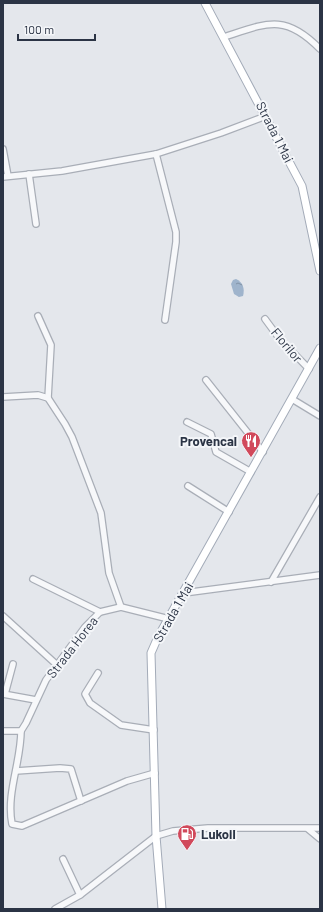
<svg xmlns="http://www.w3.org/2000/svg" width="323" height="912" font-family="Barlow,sans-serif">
  <defs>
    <pattern id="water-ripples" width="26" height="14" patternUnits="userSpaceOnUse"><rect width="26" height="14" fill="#9fb4cc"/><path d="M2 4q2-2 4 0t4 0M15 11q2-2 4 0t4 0" fill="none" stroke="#8293a7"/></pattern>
  </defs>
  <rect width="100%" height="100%" fill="#e4e7ec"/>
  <path fill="url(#water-ripples)" d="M236 279C243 282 245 289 243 296L239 297 234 294 231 284 233 280Z"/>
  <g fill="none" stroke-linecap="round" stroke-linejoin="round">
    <g stroke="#a9aeb7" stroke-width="8">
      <g id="minor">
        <path d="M224 37C267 23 285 13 320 49"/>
        <path d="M3 149 8 176"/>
        <path d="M156 154 176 232V242L165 320"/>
        <path d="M29 174 36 224"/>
        <path d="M3 177 62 171 156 154 221 133 266 116"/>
        <path d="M38 316 51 345 48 398"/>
        <path d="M265 319 279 338 309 369"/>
        <path d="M206 380 263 452"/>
        <path d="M3 397 38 395 48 398 65 424 72 437 101 513 109 573 121 607"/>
        <path d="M292 399 320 416"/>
        <path d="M187 422 211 434 216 452 251 472"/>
        <path d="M188 486 229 512"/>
        <path d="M33 579 100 612"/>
        <path d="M271 582 320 497"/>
        <path d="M184 593 320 575"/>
        <path d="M3 616 57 665"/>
        <path d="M98 673 85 694 90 703 121 725 154 730"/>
        <path d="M3 694 36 700"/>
        <path d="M5 694 13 664"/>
        <path d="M3 731H21L26 723 46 680 85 627 100 612 121 607 169 619"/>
        <path d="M21 731C21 762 6 793 12 824L22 826 127 781 155 773"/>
        <path d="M16 771 60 768 71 769 81 801"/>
        <path d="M308 829 320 839"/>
        <path d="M63 859 80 895"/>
        <path d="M55 909 80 895 156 836 173 831 208 828H320"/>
      </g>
    </g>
    <g stroke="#a3abb8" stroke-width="9">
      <g id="major">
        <path d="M205 3 302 186 320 271"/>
        <path d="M162 909 156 836 151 653 158 637 320 348"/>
      </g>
    </g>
    <use href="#minor" stroke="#f7f8fa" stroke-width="5.5"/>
    <use href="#major" stroke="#fff" stroke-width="7"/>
  </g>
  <defs>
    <g id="restaurant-pin" transform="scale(1)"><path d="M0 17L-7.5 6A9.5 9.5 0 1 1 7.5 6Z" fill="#d1495b" stroke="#f4f6f9"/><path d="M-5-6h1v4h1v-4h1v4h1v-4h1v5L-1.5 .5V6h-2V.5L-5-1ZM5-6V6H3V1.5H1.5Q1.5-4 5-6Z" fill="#fff"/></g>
    <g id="fuel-pin" transform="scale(1)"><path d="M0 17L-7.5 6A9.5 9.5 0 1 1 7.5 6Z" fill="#d1495b" stroke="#f4f6f9"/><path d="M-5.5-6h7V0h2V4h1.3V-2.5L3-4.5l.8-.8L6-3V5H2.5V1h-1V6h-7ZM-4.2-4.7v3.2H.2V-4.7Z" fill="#fff"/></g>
  </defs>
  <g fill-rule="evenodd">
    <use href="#restaurant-pin" x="251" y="441"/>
    <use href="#fuel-pin" x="187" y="834"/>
  </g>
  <g text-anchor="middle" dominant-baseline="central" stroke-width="4" stroke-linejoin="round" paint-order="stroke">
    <g font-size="13" fill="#2b3445" stroke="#f4f6f9">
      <text transform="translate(275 132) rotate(63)">Strada 1 Mai</text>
      <text transform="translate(287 345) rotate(50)">Florilor</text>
      <text transform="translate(173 612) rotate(-60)">Strada 1 Mai</text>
      <text transform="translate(72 647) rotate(-52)">Strada Horea</text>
    </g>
    <g font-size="13" font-weight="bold" fill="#2b3445" stroke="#f4f6f9" text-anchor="end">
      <text x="237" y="441">Provencal</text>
      <text x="201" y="834" text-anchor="start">Lukoil</text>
    </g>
  </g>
  <rect width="323" height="912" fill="none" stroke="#2b3445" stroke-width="8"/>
  <path d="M18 34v6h77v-6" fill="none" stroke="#2b3445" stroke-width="2"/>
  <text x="24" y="34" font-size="12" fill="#2b3445" stroke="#f4f6f9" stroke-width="3" paint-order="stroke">100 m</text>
</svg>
